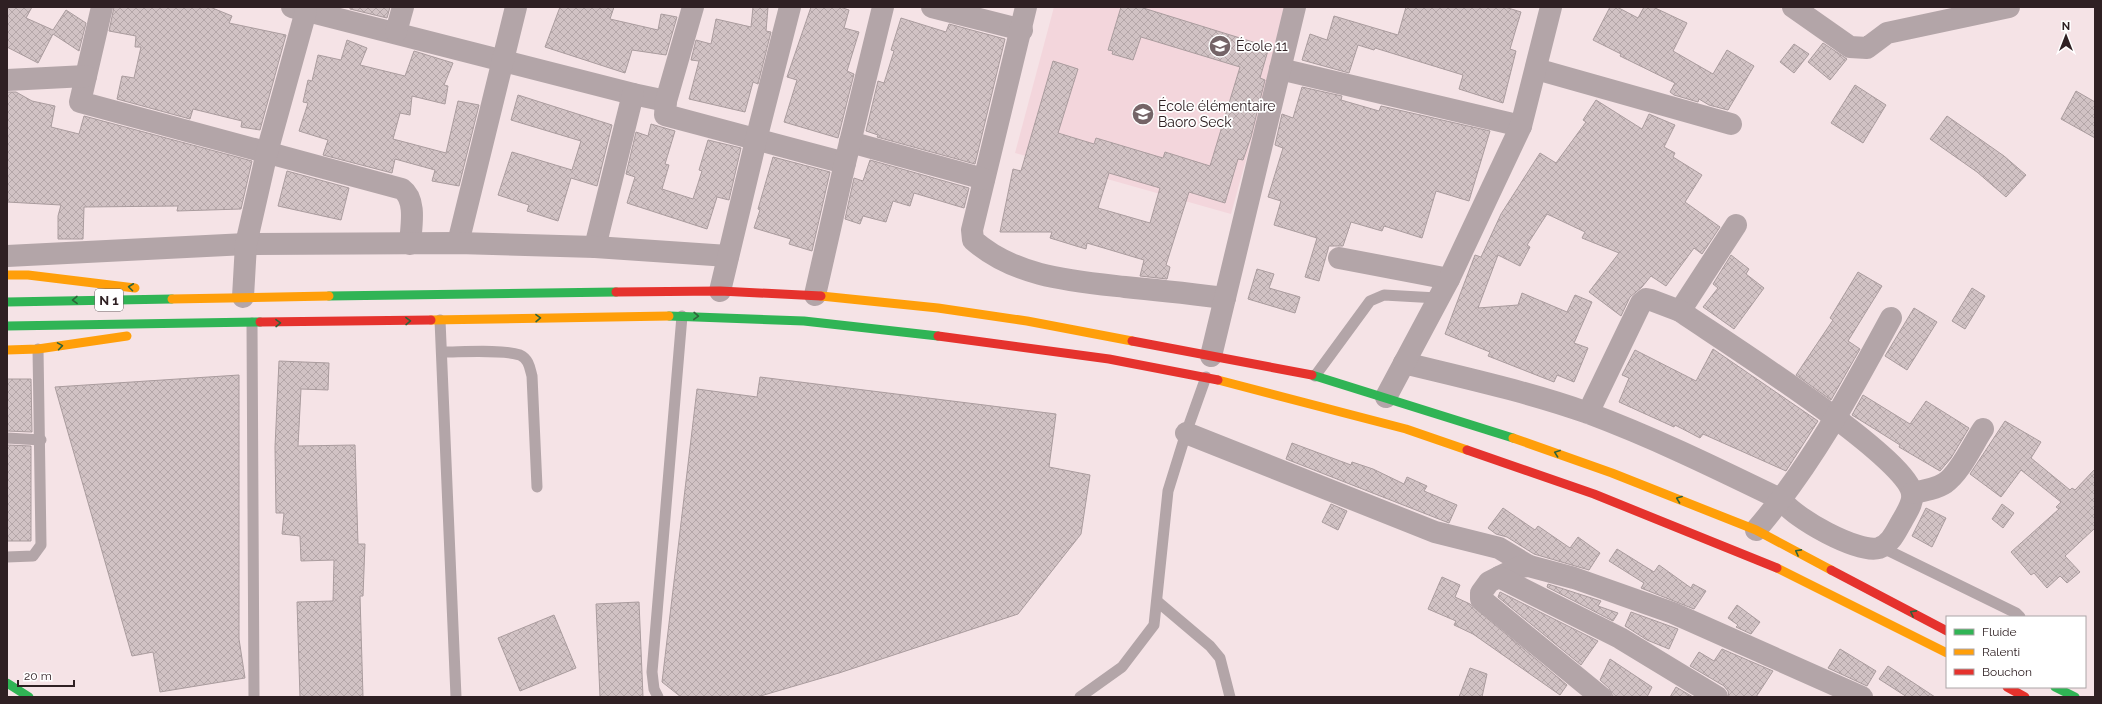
<svg xmlns="http://www.w3.org/2000/svg" width="2102" height="704" font-family="Raleway,sans-serif">
  <defs>
    <pattern id="building-cross-hatch" width="8" height="8" patternUnits="userSpaceOnUse"><rect width="8" height="8" fill="#d1c2c4"/><path d="M0 0l8 8M0 8l8-8" fill="none" stroke="#b4a6a8"/></pattern>
  </defs>
  <rect width="100%" height="100%" fill="#f5e3e6"/>
  <path fill="#f3d6dc" d="M1054 7H1288L1231 214 1015 153Z"/>
  <g fill="url(#building-cross-hatch)" stroke="#aa9c9e" fill-rule="evenodd">
    <path d="M7 7H32L26 18 53 30 66 10 86 23 79 51 53 34 38 63 7 47Z"/>
    <path d="M114 7H210L232 16 229 23 286 35 260 130 241 127 242 121 193 109 190 119 117 99 122 76 134 78 141 47H135L136 36 109 31Z"/>
    <path d="M350 7H390L387 18 350 9Z"/>
    <path d="M560 7H614L610 19 658 30 661 14 677 17 666 55 632 50 625 73 545 47Z"/>
    <path d="M753 7H768L766 31 771 32 758 84 753 82 745 112 689 99 699 61 691 60 696 40 711 44 716 19 751 27Z"/>
    <path d="M811 7H840L849 10 844 28 859 32 847 71 854 74 838 138 784 122 797 80 787 77Z"/>
    <path d="M1121 7H1140L1269 47 1260 78 1265 80 1251 137 1243 160 1238 159 1225 203 1189 192 1166 265 1170 267 1167 279 1140 276 1144 260 1087 243 1086 249 1050 238 1052 232H1000L1013 169 1021 171 1053 61 1078 69 1058 133 1094 144 1096 138 1163 158 1165 152 1210 166 1240 67 1141 37 1133 60 1112 54 1113 51 1108 50ZM1109 173 1160 188 1150 223 1098 208Z"/>
    <path d="M1406 7H1505L1521 12 1510 49 1516 51 1503 103 1459 89 1463 75 1375 48 1374 50 1358 45 1349 73 1302 60 1310 34 1327 40 1334 16 1398 35Z"/>
    <path d="M1610 7H1617L1638 18 1644 7H1653L1687 23 1673 51 1713 74 1727 50 1754 66 1728 110 1709 105 1699 99 1698 102 1674 95 1670 92 1675 83 1620 56 1621 54 1593 40Z"/>
    <path d="M901 18 946 32 949 24 1005 39 975 164 877 137 878 135 866 131 878 81 884 83 894 51 891 50Z"/>
    <path d="M347 40 367 48 360 65 405 76 414 51 453 63 444 85 448 86 445 104 412 96 410 115 400 113 393 139 446 153 458 101 479 105 459 186 432 181 435 170 395 159 392 173 323 155 328 140 299 131 308 103 303 102 308 80 312 81 318 55 341 60Z"/>
    <path d="M1823 43 1847 59 1830 80 1808 62Z"/>
    <path d="M1794 44 1809 54 1794 73 1780 62Z"/>
    <path d="M1855 85 1886 105 1863 143 1831 123Z"/>
    <path d="M1302 87 1342 96 1341 100 1379 111 1381 106 1490 131 1469 201 1436 191 1422 238 1384 226 1382 231 1351 222 1343 246H1329L1319 281 1305 277 1317 238 1274 225 1281 201 1268 197 1283 148 1275 145 1282 114 1293 118Z"/>
    <path d="M2076 91 2095 102V138L2061 119Z"/>
    <path d="M7 92H16L32 101 55 106 51 127 79 134 84 116 252 161 241 209 177 211 178 206 84 207 83 239H58V216L61 205 7 202Z"/>
    <path d="M518 95 612 125 597 186 571 178 558 221 527 211 529 205 498 195 512 152 572 170 581 141 511 120Z"/>
    <path d="M1596 100 1642 129 1649 114 1675 125 1664 147 1675 153 1673 157 1702 175 1685 202 1720 227 1702 254 1694 248 1666 286 1651 276 1642 287 1630 297 1621 316 1589 292 1619 253 1582 238 1585 232 1547 214 1527 245 1530 247 1520 266 1498 255 1478 308 1518 305 1522 293 1567 312 1575 295 1592 302 1574 343 1588 348 1574 382 1557 375 1554 382 1488 356 1490 352 1445 334 1475 255 1481 257 1501 214 1540 153 1556 163 1586 122 1583 120Z"/>
    <path d="M1947 116 2004 156 2026 175 2006 197 1977 172 1930 139Z"/>
    <path d="M651 124 675 131 665 164 669 165 662 189 693 199 702 171 699 170 708 140 741 148 729 200 717 197 707 229 627 203 635 177 626 174 636 132 648 136Z"/>
    <path d="M773 157 830 172 812 251 789 244 791 239 754 228 760 210 758 209Z"/>
    <path d="M870 160 969 188 964 208 914 193 910 206 893 201 886 222 863 216 860 224 845 219 854 178 863 181Z"/>
    <path d="M287 171 349 188 341 220 278 206Z"/>
    <path d="M1731 255 1749 269 1746 274 1764 288 1734 329 1703 307 1718 288 1713 284Z"/>
    <path d="M1257 269 1274 274 1269 288 1300 297 1295 313 1248 299Z"/>
    <path d="M1858 272 1882 286 1848 341 1860 349 1831 400 1796 375 1833 320 1830 318Z"/>
    <path d="M1972 288 1985 296 1965 329 1952 321Z"/>
    <path d="M1914 308 1937 322 1907 370 1885 356Z"/>
    <path d="M1713 349 1818 421 1786 471 1703 434 1700 438 1675 425 1674 427 1619 402 1629 378 1622 375 1635 350 1696 381Z"/>
    <path d="M279 361 329 363 328 390 301 389 298 446 355 445 358 544H365L363 596H360L363 697H300L297 602 333 601 334 560 301 561 300 536 282 534 284 513H276L275 447Z"/>
    <path d="M239 375V639L245 678 160 692 153 652 132 656 55 387Z"/>
    <path d="M760 377 1056 414 1049 467 1090 475 1081 534 1018 614 839 673 757 697H681L662 682 697 389 757 397Z"/>
    <path d="M7 379H31L32 432 7 431Z"/>
    <path d="M1863 395 1910 424 1926 401 1969 428 1951 458 1940 471 1899 447 1900 445 1852 415Z"/>
    <path d="M2005 421 2041 442 2031 458 2070 490 2072 488 2075 490 2095 469V528L2065 556 2080 572 2067 583 2060 576 2047 588 2034 573 2031 575 2011 552 2059 509 2056 507 2061 502 2021 470 2001 497 1970 474Z"/>
    <path d="M1292 443 1351 465 1352 462 1373 469 1404 484 1407 477 1427 486 1424 491 1457 505 1449 523 1286 459Z"/>
    <path d="M7 445 31 446V541H7Z"/>
    <path d="M1331 504 1347 511 1338 530 1322 522Z"/>
    <path d="M2002 504 2014 513 2003 528 1992 519Z"/>
    <path d="M1503 508 1535 530 1538 526 1570 548 1578 537 1600 553 1589 570 1534 554 1507 537 1496 534 1488 528Z"/>
    <path d="M1926 508 1946 518 1932 547 1912 536Z"/>
    <path d="M1617 549 1654 572 1659 565 1691 588 1693 584 1706 591 1694 609 1641 588 1644 583 1609 561Z"/>
    <path d="M1442 577 1460 585 1455 597 1470 604 1567 685 1560 695 1473 634 1454 625 1456 621 1428 609Z"/>
    <path d="M1548 584 1601 601 1598 606 1618 613 1613 621 1547 587Z"/>
    <path d="M1500 592 1598 641 1581 665 1498 597Z"/>
    <path d="M639 602 643 697H600L596 604Z"/>
    <path d="M1737 605 1760 622 1751 634 1736 627 1738 625 1728 618Z"/>
    <path d="M1631 612 1678 629 1669 649 1647 640 1625 626Z"/>
    <path d="M554 615 576 668 520 691 498 638Z"/>
    <path d="M1722 649 1773 671 1756 697H1729L1728 691 1724 686 1690 666 1699 652 1714 661Z"/>
    <path d="M1840 649 1876 671 1867 686 1828 668Z"/>
    <path d="M1610 659 1652 687 1647 697H1613L1609 688 1600 680Z"/>
    <path d="M1888 666 1935 697H1907L1879 679Z"/>
    <path d="M1470 668 1487 674 1482 697H1459Z"/>
    <path d="M1676 687 1693 697H1670Z"/>
  </g>
  <g fill="none" stroke-linecap="round" stroke-linejoin="round">
    <g stroke="#b3a5a8" stroke-width="11">
      <path d="M440 320 456 697"/>
      <path d="M252 323 254 697"/>
      <path d="M442 352C462 352 503 349 520 355 529 359 530 369 532 376L537 487"/>
      <path d="M1315 376 1370 301 1384 295 1437 298"/>
      <path d="M7 438 41 440"/>
      <path d="M1881 547 2016 613 2020 617"/>
      <path d="M7 557 33 556 41 545 38 349"/>
      <path d="M1158 602 1210 646 1220 658 1230 697"/>
      <path d="M658 697 654 689 652 672 682 316"/>
      <path d="M1080 697 1122 667 1154 625 1168 491 1186 433 1206 377"/>
    </g>
    <g stroke="#b3a5a8" stroke-width="22">
      <path d="M102 7 80 102 402 189C417 200 411 227 410 244"/>
      <path d="M292 7 633 94 666 101"/>
      <path d="M693 7 666 101 665 115 845 163"/>
      <path d="M932 7 1022 30"/>
      <path d="M1026 7 972 230 973 240C1015 277 1071 281 1125 287 1158 290 1192 294 1225 298"/>
      <path d="M1793 7 1850 47 1867 48 1887 33 2009 7"/>
      <path d="M396 32 403 7"/>
      <path d="M1280 69 1521 126"/>
      <path d="M1536 69 1731 124"/>
      <path d="M7 80 86 76"/>
      <path d="M850 142 984 179"/>
      <path d="M458 243 516 7"/>
      <path d="M595 247 633 94"/>
      <path d="M7 256 246 244 458 243 595 247 728 256"/>
      <path d="M1339 258 1449 279"/>
      <path d="M720 291 756 140 790 7"/>
      <path d="M815 295 845 163 883 7"/>
      <path d="M243 297 246 244 267 152 306 11"/>
      <path d="M1680 311 1736 225"/>
      <path d="M1211 356 1295 7"/>
      <path d="M1404 363C1465 378 1529 392 1588 413 1655 438 1718 469 1782 500 1793 518 1859 554 1879 548 1891 544 1896 531 1902 521 1906 513 1914 503 1912 493 1905 455 1719 338 1680 311L1651 300 1646 299 1641 303 1588 413"/>
      <path d="M1386 397 1449 279 1521 126 1551 7"/>
      <path d="M1186 433 1435 532 1499 548 1529 566"/>
      <path d="M1912 493C1923 491 1936 489 1945 483 1960 473 1973 444 1983 429"/>
      <path d="M1756 530C1811 466 1851 392 1891 318"/>
      <path d="M1499 577 1520 567 1529 566 1574 578 1673 613 1862 697"/>
      <path d="M1601 697 1481 599V593L1489 582 1499 577 1620 638 1717 697"/>
    </g>
    <g stroke="#30b455" stroke-width="9">
      <path d="M329 296 616 292"/>
      <path d="M7 302 172 299"/>
      <path d="M669 316 804 321 938 336"/>
      <path d="M7 326 260 322"/>
      <path d="M1312 375 1513 438"/>
      <path d="M7 683 29 697"/>
      <path d="M2055 687 2075 697"/>
    </g>
    <g stroke="#ff9f0a" stroke-width="9">
      <path d="M7 275H28L135 288"/>
      <path d="M821 296 938 308 1027 321 1132 341"/>
      <path d="M172 299 329 296"/>
      <path d="M431 320 669 316"/>
      <path d="M7 350 38 349 127 336"/>
      <path d="M1218 380 1406 429 1467 450"/>
      <path d="M1513 438 1612 473 1756 530 1831 570"/>
      <path d="M1777 568 1947 653"/>
    </g>
    <g stroke="#e5322d" stroke-width="9">
      <path d="M616 292 720 291 821 296"/>
      <path d="M260 322 431 320"/>
      <path d="M938 336 1109 359 1218 380"/>
      <path d="M1132 341 1312 375"/>
      <path d="M1467 450 1594 494 1777 568"/>
      <path d="M1831 570 1947 631"/>
      <path d="M2007 687 2025 697"/>
    </g>
  </g>
  <defs><path id="oneway-chevron" d="M-2-3.5L2.5 0L-2 3.5" fill="none" stroke-width="1.6" stroke-linecap="round" stroke-linejoin="round"/></defs>
  <g stroke="#2f633a">
    <use href="#oneway-chevron" transform="translate(131 287) rotate(-173)"/>
    <use href="#oneway-chevron" transform="translate(75 300) rotate(179)"/>
    <use href="#oneway-chevron" transform="translate(696 316) rotate(2)"/>
    <use href="#oneway-chevron" transform="translate(538 318) rotate(-1)"/>
    <use href="#oneway-chevron" transform="translate(408 321) rotate(-1)"/>
    <use href="#oneway-chevron" transform="translate(278 323) rotate(-1)"/>
    <use href="#oneway-chevron" transform="translate(60 346) rotate(-9)"/>
    <use href="#oneway-chevron" transform="translate(1557 453) rotate(-160)"/>
    <use href="#oneway-chevron" transform="translate(1679 499) rotate(-159)"/>
    <use href="#oneway-chevron" transform="translate(1798 552) rotate(-152)"/>
    <use href="#oneway-chevron" transform="translate(1913 613) rotate(-152)"/>
  </g>
  <defs>
    <g id="school-disc" transform="scale(1.15)"><circle r="9.5" fill="#746467" stroke="#fff"/><path d="M0-5L7-2L0 1L-7-2ZM-4 1L0 2.5L4 1V4Q0 6-4 4Z" fill="#fff"/></g>
  </defs>
  <g fill-rule="evenodd">
    <use href="#school-disc" x="1220" y="46"/>
    <use href="#school-disc" x="1143" y="114"/>
  </g>
  <g text-anchor="middle" dominant-baseline="central" stroke-width="3.5" stroke-linejoin="round" paint-order="stroke">
    <rect fill="#fff" stroke="#6d6365" stroke-width="1" x="95" y="289" width="28" height="22" rx="3"/>
    <g font-size="13" font-weight="bold" fill="#2f2023">
      <text x="109" y="300">N 1</text>
    </g>
    <g font-size="14" fill="#2f2023" stroke="#fff" text-anchor="start">
      <text x="1236" y="46">École 11</text>
      <text x="1158" y="106">École élémentaire<tspan x="1158" dy="16">Baoro Seck</tspan></text>
    </g>
  </g>
  <rect width="2102" height="704" fill="none" stroke="#2f2023" stroke-width="16"/>
  <rect x="1946" y="616" width="140" height="72" fill="#ffffff" stroke="#aca6a7"/>
  <rect x="1954" y="629" width="20" height="6" fill="#30b455" stroke="#aca6a7"/>
  <text x="1982" y="636" font-size="12" fill="#2f2023">Fluide</text>
  <rect x="1954" y="649" width="20" height="6" fill="#ff9f0a" stroke="#aca6a7"/>
  <text x="1982" y="656" font-size="12" fill="#2f2023">Ralenti</text>
  <rect x="1954" y="669" width="20" height="6" fill="#e5322d" stroke="#aca6a7"/>
  <text x="1982" y="676" font-size="12" fill="#2f2023">Bouchon</text>
  <g transform="translate(2066 36)" stroke="#ffffff" stroke-width="3" paint-order="stroke">
  <path d="M0-3L7 15L0 10L-7 15Z" fill="#2f2023"/>
  <text y="-6" font-size="11" font-weight="bold" text-anchor="middle" fill="#2f2023">N</text>
  </g>
  <path d="M18 680v6h56v-6" fill="none" stroke="#2f2023" stroke-width="2"/>
  <text x="24" y="680" font-size="12" fill="#2f2023" stroke="#ffffff" stroke-width="3" paint-order="stroke">20 m</text>
</svg>
